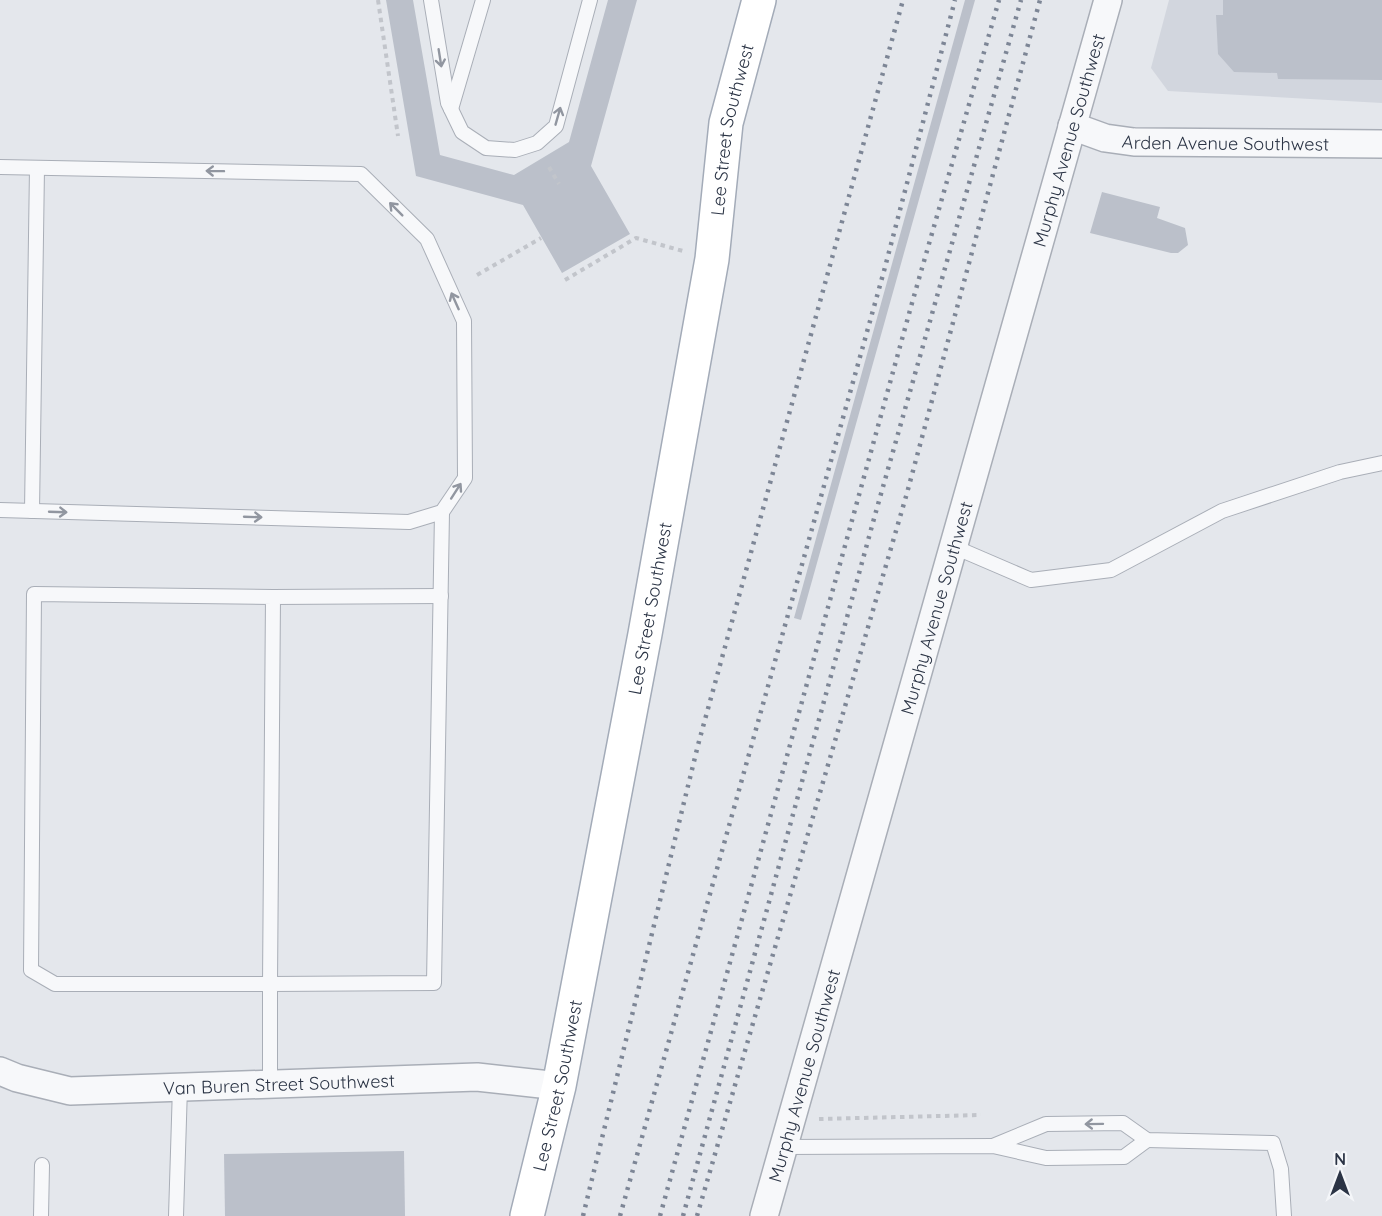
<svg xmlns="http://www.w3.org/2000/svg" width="1382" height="1216" font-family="Quicksand,sans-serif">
  <rect width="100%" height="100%" fill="#e4e7ec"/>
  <path fill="#d2d6de" d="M1169 0H1382V103L1168 91 1151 68Z"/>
  <g fill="#bbc0ca">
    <path d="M386 0H413L440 155 514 175 569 142 608 0H637L591 166 630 234 562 273 523 205 416 176Z"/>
    <path d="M965 0H975L801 620 794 618Z"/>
    <path d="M1223 0H1382V80L1278 79 1277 73 1234 72 1218 54 1216 15H1223Z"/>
    <path d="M1102 192 1160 207 1157 218 1185 228 1188 245 1178 253H1171L1090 233Z"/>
    <path d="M404 1151 405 1216H225L224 1154Z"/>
  </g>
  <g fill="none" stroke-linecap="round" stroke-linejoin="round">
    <g stroke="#a9aeb7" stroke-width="16">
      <g id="lane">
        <path d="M431 0 448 103 462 132 486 148 515 150 537 143 556 126 590 0"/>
        <path d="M451 109 483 0"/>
        <path d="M0 167 361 174 427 239 464 321 465 478 442 512 409 522 0 510"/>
        <path d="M32 511 37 168"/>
        <path d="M952 546 1031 580 1111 570 1222 511 1340 472 1382 463"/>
        <path d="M273 597 270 984H55L31 970 34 594 273 597 441 596"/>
        <path d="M270 1084V984L434 983 442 512"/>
        <path d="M993 1146 1046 1124 1123 1123 1147 1140 1273 1143 1281 1169 1284 1216"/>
        <path d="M784 1147 993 1146 1046 1158 1124 1157 1147 1140"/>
        <path d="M41 1216 42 1165"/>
        <path d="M176 1216 180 1087"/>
      </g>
    </g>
    <g stroke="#a9aeb7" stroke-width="30">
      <g id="street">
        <path id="s1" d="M1072 126 1105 138 1134 142 1382 144"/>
        <path id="s2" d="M0 1071 17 1078 70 1091 477 1077 559 1086"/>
        <path id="s3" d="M764 1216 1108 0"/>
      </g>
    </g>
    <g stroke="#a3abb8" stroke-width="36">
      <g id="primary">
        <path id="s4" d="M527 1216 559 1086 645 634 712 259 726 123 759 0"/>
      </g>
    </g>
    <g stroke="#c2c5cb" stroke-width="4" stroke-dasharray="4.5 4.5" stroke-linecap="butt">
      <path d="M378 0 398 136"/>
      <path d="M549 167 559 184"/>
      <path d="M477 275 541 238"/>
      <path d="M565 280 636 238 683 251"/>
      <path d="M819 1119 981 1115"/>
    </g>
    <use href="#lane" stroke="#f7f8fa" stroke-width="14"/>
    <use href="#street" stroke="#f7f8fa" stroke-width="27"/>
    <use href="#primary" stroke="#fff" stroke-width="33"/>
    <g stroke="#7d8696" stroke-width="4.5" stroke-dasharray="3 6" stroke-linecap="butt">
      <path d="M583 1216 698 745 903 0"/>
      <path d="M620 1216 884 271 955 0"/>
      <path d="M660 1216 912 303 999 0"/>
      <path d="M683 1216 875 515 1021 0"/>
      <path d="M697 1216 907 493 1040 0"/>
    </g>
  </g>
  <defs><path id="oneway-shaft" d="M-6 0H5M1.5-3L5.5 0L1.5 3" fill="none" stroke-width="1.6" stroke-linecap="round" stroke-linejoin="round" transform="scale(1.5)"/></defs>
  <g stroke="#9196a0">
    <use href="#oneway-shaft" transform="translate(440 58) rotate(81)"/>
    <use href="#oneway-shaft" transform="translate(558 116) rotate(-74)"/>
    <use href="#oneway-shaft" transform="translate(215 171) rotate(-179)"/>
    <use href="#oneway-shaft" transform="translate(396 209) rotate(-135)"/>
    <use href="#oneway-shaft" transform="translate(455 301) rotate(-114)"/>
    <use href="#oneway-shaft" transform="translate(456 491) rotate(-57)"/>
    <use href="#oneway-shaft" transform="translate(58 512) rotate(2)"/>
    <use href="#oneway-shaft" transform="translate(253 517) rotate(2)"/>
    <use href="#oneway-shaft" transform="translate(1094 1124) rotate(179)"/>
  </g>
  <g text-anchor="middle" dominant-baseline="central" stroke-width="4.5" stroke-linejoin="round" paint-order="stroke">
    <g font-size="18" fill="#2b3445" stroke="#f4f6f9">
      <text stroke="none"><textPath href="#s4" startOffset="1106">Lee Street Southwest</textPath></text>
      <text stroke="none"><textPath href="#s3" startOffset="1118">Murphy Avenue Southwest</textPath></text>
      <text stroke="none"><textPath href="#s1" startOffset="156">Arden Avenue Southwest</textPath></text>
      <text stroke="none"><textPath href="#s3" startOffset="632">Murphy Avenue Southwest</textPath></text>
      <text stroke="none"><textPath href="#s4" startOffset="620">Lee Street Southwest</textPath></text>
      <text stroke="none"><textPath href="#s3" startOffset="146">Murphy Avenue Southwest</textPath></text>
      <text stroke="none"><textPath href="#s2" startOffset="282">Van Buren Street Southwest</textPath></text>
      <text stroke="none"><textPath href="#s4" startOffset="134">Lee Street Southwest</textPath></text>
    </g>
  </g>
  <g transform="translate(1340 1174)" stroke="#f4f6f9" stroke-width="4.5" paint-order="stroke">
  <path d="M0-4.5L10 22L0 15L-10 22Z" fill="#2b3445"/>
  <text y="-9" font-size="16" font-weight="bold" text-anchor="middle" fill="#2b3445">N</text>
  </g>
</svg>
